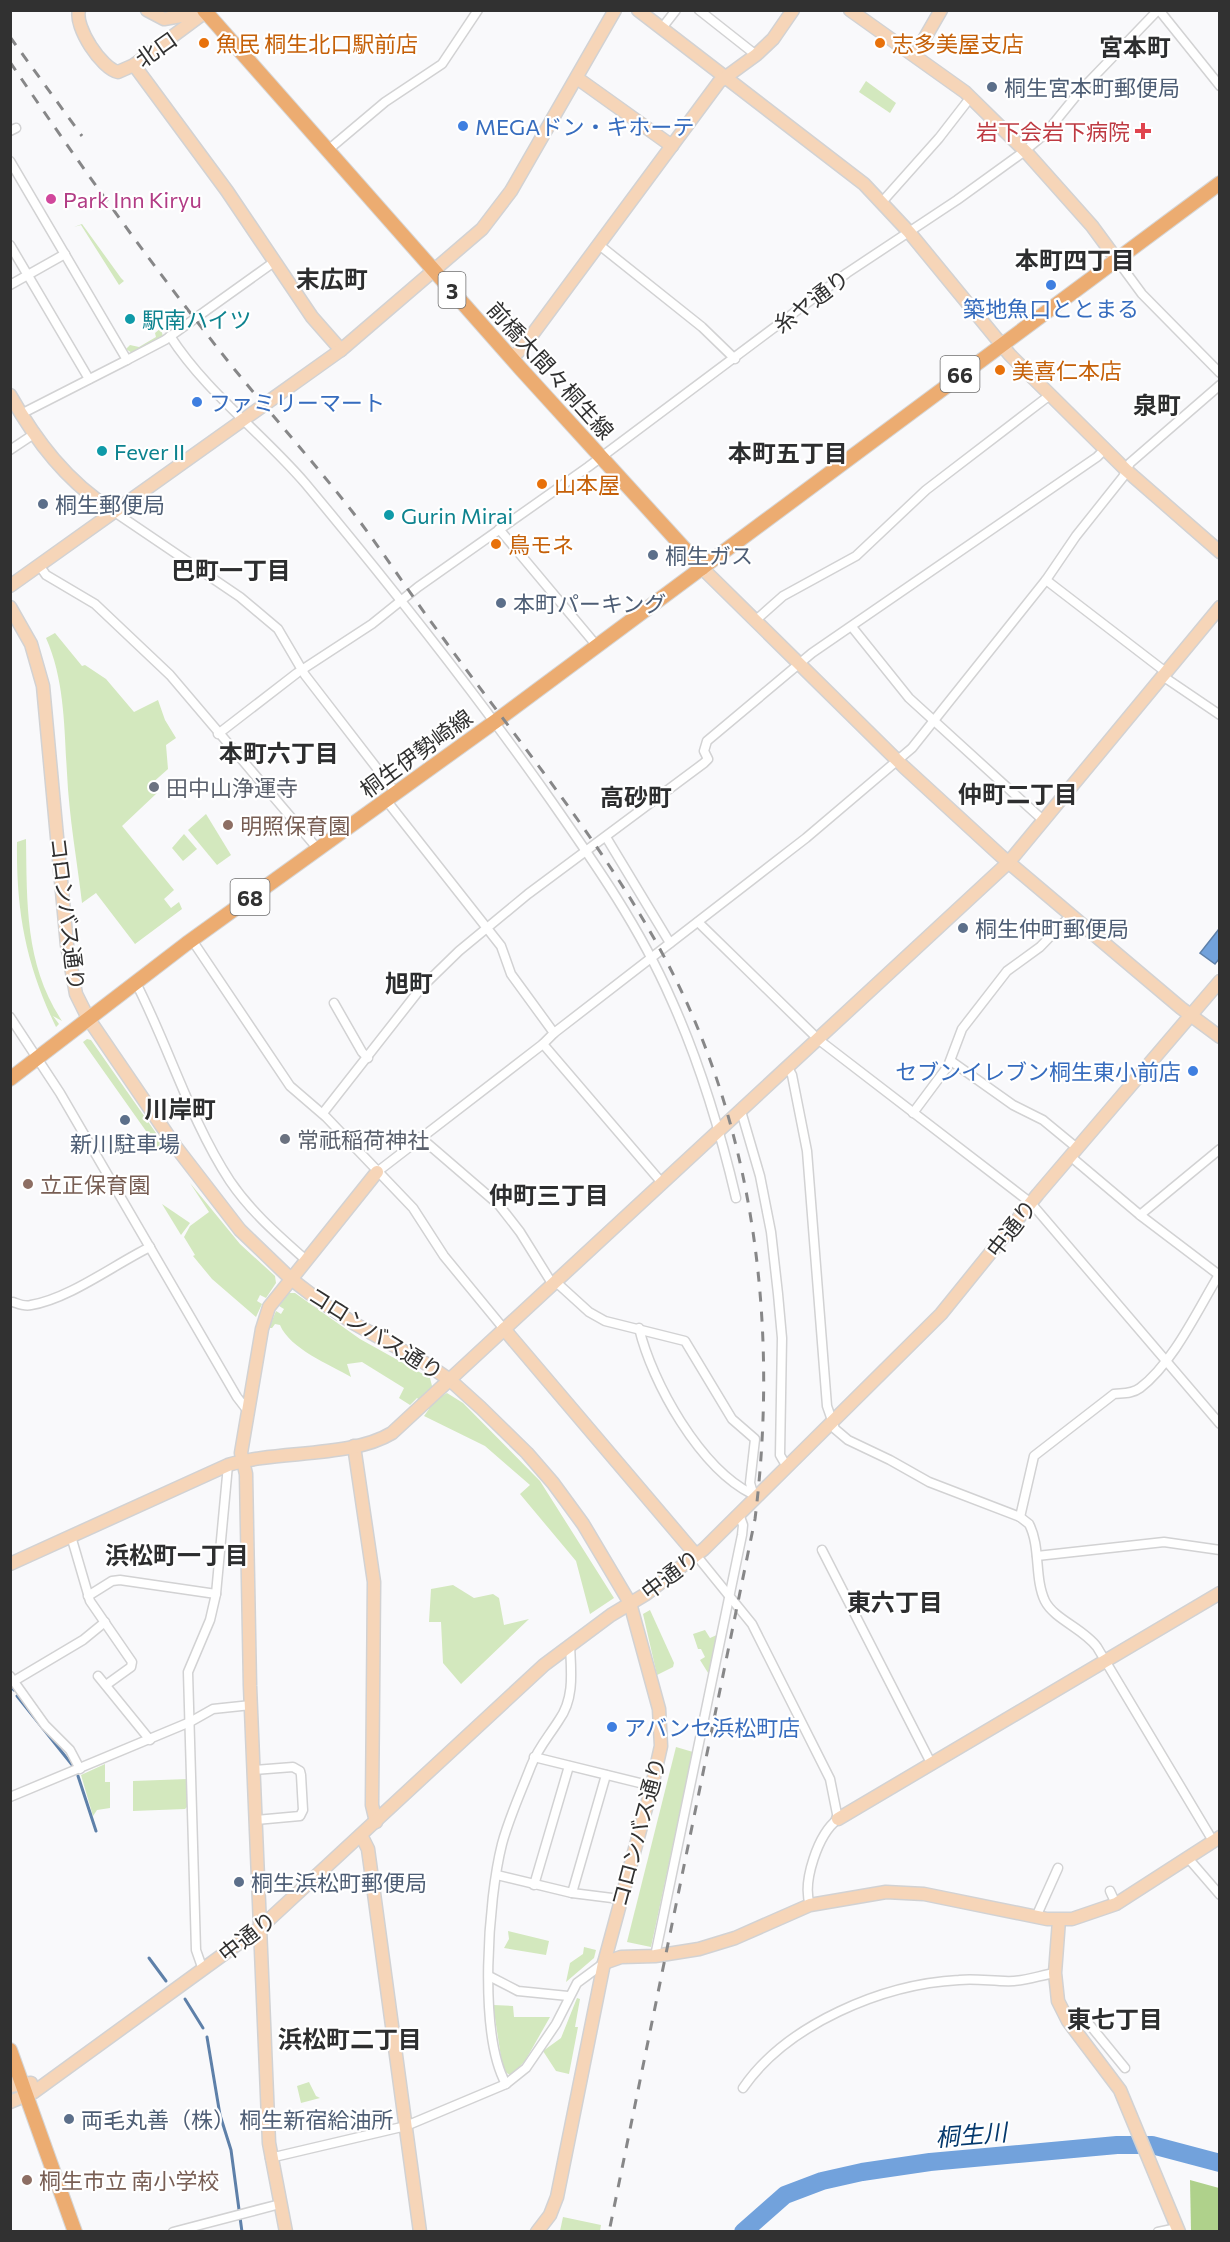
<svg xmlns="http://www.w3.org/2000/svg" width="1230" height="2242" font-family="Commissioner,'Noto Sans JP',sans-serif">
  <rect width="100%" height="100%" fill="#f9f9fb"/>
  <g fill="#d3e8be">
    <path d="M866 81 896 103 890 113 859 92Z"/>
    <path d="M82 224 121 278 124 281 119 285 81 225 74 227Z"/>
    <path d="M161 328 163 337 132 353 126 349 130 345 139 347 156 337 155 333Z"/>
    <path d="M55 633 82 666 85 665 106 679 134 712 158 700 165 720 176 738 166 745 168 769 150 785 157 793 122 826 174 890 164 899 171 908 179 902 182 909 135 944 96 893 82 903C77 860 69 817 67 773 64 727 65 681 46 638Z"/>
    <path d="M206 814 231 855 217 865 188 830Z"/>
    <path d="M184 834 197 849 183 861 172 848Z"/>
    <path d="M26 839C27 904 25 965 62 1021L53 1016 59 1024 56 1027C26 965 16 912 17 842Z"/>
    <path d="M87 1039 91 1040 163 1143 156 1152 158 1148 83 1042Z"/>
    <path d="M190 1183 240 1244 275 1276 276 1283 266 1298 260 1295 257 1301 262 1304 256 1317 212 1279 193 1256 195 1255 184 1237 190 1226 209 1212Z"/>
    <path d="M162 1204 190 1223 181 1235Z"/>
    <path d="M289 1293H295L360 1339 430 1378 432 1386 442 1396 447 1393 463 1403 540 1481 614 1598 590 1614 576 1561 520 1494 530 1485 485 1446 424 1416 429 1409 417 1398 410 1405 399 1398 404 1388 362 1362 347 1364 351 1377C329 1364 290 1349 280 1325L275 1324 272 1328H269L276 1311 281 1314 284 1309 279 1306Z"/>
    <path d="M453 1585 474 1598 493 1594 499 1598 504 1625 529 1619 461 1684 443 1663 441 1622H429L431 1589Z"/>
    <path d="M650 1610 674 1663 673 1667 657 1675 643 1614Z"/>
    <path d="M705 1630 710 1638 719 1634 710 1676 700 1660 705 1657 701 1649H698L693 1634Z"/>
    <path d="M676 1747 693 1752 651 1947 627 1942Z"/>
    <path d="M105 1764V1782H110V1808L97 1810 93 1816 81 1775Z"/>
    <path d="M188 1779V1806L185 1809 133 1811V1781Z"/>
    <path d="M508 1931 549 1941 546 1955 504 1948 509 1939Z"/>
    <path d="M584 1947 596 1950 594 1958 566 1982 570 1963 583 1954Z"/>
    <path d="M577 1998 580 1999 575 2027H578L569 2074 556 2071 543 2051 561 2038Z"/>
    <path d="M493 2005 513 2006 514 2017H550L525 2061 511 2076 503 2070Z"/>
    <path d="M309 2082 316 2096 320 2098 301 2103 297 2086Z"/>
    <path d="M563 2217 601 2225 600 2231H560Z"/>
  </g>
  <path fill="#afd18b" d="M1190 2180 1219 2188V2231H1191Z"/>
  <path fill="#72a2dc" stroke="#5e80a9" stroke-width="1.5" d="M1219 929V959L1215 964 1200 953Z"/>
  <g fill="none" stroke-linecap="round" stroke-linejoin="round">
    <g stroke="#5e80a9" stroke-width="3">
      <path d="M10 1686 14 1690"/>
      <path d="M17 1696 73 1766"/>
      <path d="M78 1776 96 1831"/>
      <path d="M149 1958 166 1981"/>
      <path d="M185 1999 203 2028"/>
      <path d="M207 2037 220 2115 231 2150 242 2232"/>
    </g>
    <path stroke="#72a2dc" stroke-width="18" d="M743 2232 785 2195 822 2181 862 2172 930 2162 1117 2145H1152L1220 2163"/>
    <g stroke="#d2d2d3" stroke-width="11">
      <g id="street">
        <path d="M699 10 756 55"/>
        <path d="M1159 10 1220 86"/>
        <path d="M662 28 676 10"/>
        <path d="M10 131 16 128"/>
        <path d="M328 150 385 102 442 64 478 10"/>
        <path d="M10 161 127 360 21 414"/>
        <path d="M882 202 939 138 970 98"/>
        <path d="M598 244 702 327 735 359"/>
        <path d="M10 245 89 379"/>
        <path d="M1117 260 1142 294 1220 373"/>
        <path d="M10 285 65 254"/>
        <path d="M170 336C206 392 262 433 305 483 391 586 475 692 552 802 596 865 640 928 671 999 700 1063 720 1130 736 1198"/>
        <path d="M127 360 165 340 274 262"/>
        <path d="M10 450 34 434"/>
        <path d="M113 511 240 597 278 629 305 675 396 793"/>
        <path d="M499 529 597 646"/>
        <path d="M39 565 46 575 95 604 170 675 317 848"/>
        <path d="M1046 580 1167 673"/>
        <path d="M756 620 783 596 856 556 926 490 1050 395"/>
        <path d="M852 627 909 698 1044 821"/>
        <path d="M1164 677 1220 715"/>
        <path d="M218 734 297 673 372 624 418 587 588 467 847 273 957 200 1022 153 1045 134 1080 91 1158 10"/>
        <path d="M386 800 501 946 511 974 554 1033 543 1044 662 1183"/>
        <path d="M606 837 670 943"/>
        <path d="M698 922 819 1040 1031 1203 1220 1424"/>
        <path d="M192 940 290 1086 326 1117 413 1208 444 1256 504 1329"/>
        <path d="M136 983C169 1047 190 1120 230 1181 251 1212 278 1235 306 1260"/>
        <path d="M334 1003 362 1052 368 1058"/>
        <path d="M10 1017 60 1093 237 1397 247 1410"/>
        <path d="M554 1033 806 838 912 748 1046 580 1076 536 1123 477 1130 463 1220 385"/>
        <path d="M951 1061 1013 1105 1043 1120 1077 1148"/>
        <path d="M788 1068 792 1075 807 1151 827 1406 835 1429 848 1440 890 1460 929 1482 1020 1517 1029 1524C1041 1547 1034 1578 1045 1601 1054 1619 1084 1629 1097 1647L1213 1841"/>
        <path d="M741 1111 760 1176 771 1232 778 1294 782 1338 780 1455 787 1467"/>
        <path d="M323 1113 421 988 459 951 528 894 704 763 708 759 704 751 707 741 812 653 1097 457 1105 449"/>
        <path d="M913 1113 948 1066 962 1029 1007 971 1040 947 1071 915"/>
        <path d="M420 1137 499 1205 520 1232 553 1285"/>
        <path d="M1070 1156 1140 1215 1219 1275"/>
        <path d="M377 1172 543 1044"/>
        <path d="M1140 1215 1220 1149"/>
        <path d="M556 1282 589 1312 605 1321 685 1341 732 1419 755 1439 750 1483 755 1500"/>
        <path d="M13 1302C19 1304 25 1307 31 1305 69 1299 115 1264 150 1247"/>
        <path d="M639 1328C652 1383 700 1468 752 1494"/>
        <path d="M1020 1517 1034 1456 1114 1394C1123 1393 1132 1394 1140 1388 1174 1362 1198 1309 1220 1273"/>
        <path d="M71 1536 90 1601 132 1662 131 1667 106 1685"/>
        <path d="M822 1550 932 1765"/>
        <path d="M696 1555 752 1624 830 1779 838 1819C818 1834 802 1882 810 1905"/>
        <path d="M1037 1556 1164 1542 1220 1550"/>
        <path d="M88 1596 112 1581 120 1580 216 1594"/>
        <path d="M10 1676 45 1725 70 1750 80 1769"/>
        <path d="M98 1676 150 1740"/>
        <path d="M14 1681 83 1640 105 1622"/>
        <path d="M534 1757 652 1786"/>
        <path d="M254 1770 293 1767 300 1771 301 1775 303 1810 300 1816 256 1820"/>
        <path d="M10 1797 190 1722 213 1709 251 1705"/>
        <path d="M1188 1858 1220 1895"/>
        <path d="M497 1875 572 1893 620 1899"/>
        <path d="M534 1885 569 1766"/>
        <path d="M1110 1891 1116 1904"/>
        <path d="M572 1893 606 1775"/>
        <path d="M1036 1917 1058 1868"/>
        <path d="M655 1956 742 1535 743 1525 739 1514"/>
        <path d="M203 1970 196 1950 188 1672 210 1620 216 1594 228 1465"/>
        <path d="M489 1976 518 1991 568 1996"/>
        <path d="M1068 2021 1080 2013 1125 2068"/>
        <path d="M506 2084C478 2034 488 1899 502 1844 509 1818 521 1792 531 1766 538 1748 549 1736 559 1720 575 1698 571 1670 570 1645"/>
        <path d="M743 2088C787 2024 883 1984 959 1980 977 1978 996 1982 1014 1981 1028 1980 1042 1975 1055 1973"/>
        <path d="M270 2158 406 2126 506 2084 526 2068 556 2024 577 1983 604 1963"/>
        <path d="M173 2232 280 2204"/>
        <path d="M1158 2232 1177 2228"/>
      </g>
    </g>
    <g stroke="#d2d2d3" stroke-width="15">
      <g id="secondary">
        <path d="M79 10C74 27 102 69 118 72L134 65 208 10"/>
        <path d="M147 10 164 19 204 12"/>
        <path d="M638 10 864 184 909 232 1010 355 1126 470 1220 552"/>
        <path d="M850 10 965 92 1027 153 1092 226 1117 260"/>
        <path d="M915 55 941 10"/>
        <path d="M134 65 227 191 312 317 341 350"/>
        <path d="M577 78 672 146"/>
        <path d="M512 358 523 347 719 82 756 55 773 39 793 10"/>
        <path d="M10 395C36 441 67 482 113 511"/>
        <path d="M702 568 904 767 1001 856 1181 1008 1220 1037"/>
        <path d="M10 586 341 350 482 229 511 191 615 10"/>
        <path d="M10 607 31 644 43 686 67 945 76 994 88 1018 176 1147 240 1230 291 1279 321 1302 355 1324 425 1363 450 1380 481 1408 527 1453 553 1483 583 1524 630 1603 659 1709 661 1746 652 1786 604 1963 557 2197 550 2215 537 2232"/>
        <path d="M504 1329 696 1555"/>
        <path d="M354 1446 374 1582 372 1805 376 1822"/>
        <path d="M10 1564 228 1465C277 1450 351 1458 392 1433L1009 862 1220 607"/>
        <path d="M838 1819 1220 1593"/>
        <path d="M361 1835 368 1849 420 2232"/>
        <path d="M1059 1920 1055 1973 1058 2001 1068 2021 1120 2090 1179 2232"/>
        <path d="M604 1963 621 1957 655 1956 699 1949 735 1938 810 1905 886 1892 924 1894 1047 1919H1072L1116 1904 1220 1837"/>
        <path d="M10 2086 31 2083"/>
        <path d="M10 2102 34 2092 261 1927 544 1665 611 1615 646 1594 704 1549 941 1314 1038 1194 1220 981"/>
        <path d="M286 2232 269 2143 250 1686 246 1474 241 1453 262 1329 269 1307 377 1172"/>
      </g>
    </g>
    <g stroke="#d6d6d6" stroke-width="16">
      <g id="primary">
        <path d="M204 10 520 368 702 568"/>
        <path d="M10 1079 186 944 500 718 1220 183"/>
        <path d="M10 2050 75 2232"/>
      </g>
    </g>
    <use href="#street" stroke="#fff" stroke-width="8"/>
    <use href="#secondary" stroke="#f6d5b8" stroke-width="12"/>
    <use href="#primary" stroke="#ecac71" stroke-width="14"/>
    <g stroke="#878788" stroke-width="3" stroke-dasharray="10 10" stroke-linecap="butt">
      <path d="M10 37 82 136"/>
      <path d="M10 62C81 167 156 271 235 370 271 414 308 456 344 501 379 545 409 593 443 638 517 740 600 839 661 951 755 1123 779 1326 755 1519L609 2232"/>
    </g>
  </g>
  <g fill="#e8710a" stroke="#fff" stroke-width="2">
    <circle cx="204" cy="43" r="6"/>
    <circle cx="880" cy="43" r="6"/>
    <circle cx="1000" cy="370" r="6"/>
    <circle cx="542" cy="484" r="6"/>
    <circle cx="496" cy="544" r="6"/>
  </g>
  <g fill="#5c6f8a" stroke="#fff" stroke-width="2">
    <circle cx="992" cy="87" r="6"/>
    <circle cx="43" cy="504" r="6"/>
    <circle cx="653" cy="555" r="6"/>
    <circle cx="501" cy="603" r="6"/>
    <circle cx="963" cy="928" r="6"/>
    <circle cx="125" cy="1120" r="6"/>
    <circle cx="239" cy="1882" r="6"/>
    <circle cx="69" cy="2119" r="6"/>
  </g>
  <g fill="#3f7fe0" stroke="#fff" stroke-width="2">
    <circle cx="463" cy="126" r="6"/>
    <circle cx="1051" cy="285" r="6"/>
    <circle cx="197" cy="402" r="6"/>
    <circle cx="1193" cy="1071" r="6"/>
    <circle cx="612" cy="1727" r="6"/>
  </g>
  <path fill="#e0444e" stroke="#fff" stroke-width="2" d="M1140 122h6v6h6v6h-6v6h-6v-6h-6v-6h6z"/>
  <circle fill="#d1479c" stroke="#fff" stroke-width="2" cx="51" cy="199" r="6"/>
  <g fill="#0f9aa8" stroke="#fff" stroke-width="2">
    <circle cx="130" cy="319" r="6"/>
    <circle cx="102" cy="451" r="6"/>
    <circle cx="389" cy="515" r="6"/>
  </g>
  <g fill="#6b7280" stroke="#fff" stroke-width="2">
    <circle cx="154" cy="787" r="6"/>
    <circle cx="285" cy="1139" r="6"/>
  </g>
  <g fill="#8d6e63" stroke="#fff" stroke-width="2">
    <circle cx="228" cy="825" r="6"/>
    <circle cx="28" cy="1184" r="6"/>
    <circle cx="27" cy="2180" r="6"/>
  </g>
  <g text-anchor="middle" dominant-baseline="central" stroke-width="4.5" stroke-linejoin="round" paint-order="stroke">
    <g fill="#fff" stroke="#6f6f6f" stroke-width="1.5">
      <rect x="438.5" y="272" width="27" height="36" rx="4.5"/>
      <rect x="940.5" y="356" width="39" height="36" rx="4.5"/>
      <rect x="230.5" y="879" width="39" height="36" rx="4.5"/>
    </g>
    <g font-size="21" font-weight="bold" fill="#313131">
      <text x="452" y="290">3</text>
      <text x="960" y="374">66</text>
      <text x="250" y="897">68</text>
    </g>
    <g font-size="22" fill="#c56008" stroke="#fff" text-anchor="start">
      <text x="216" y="43">魚民 桐生北口駅前店</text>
      <text x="892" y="43">志多美屋支店</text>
      <text x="1012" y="370">美喜仁本店</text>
      <text x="554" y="484">山本屋</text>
      <text x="508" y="544">鳥モネ</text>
    </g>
    <g font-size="22" fill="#313131" stroke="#fff">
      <text transform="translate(156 49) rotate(-35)">北口</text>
      <text transform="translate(811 301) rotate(-37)">糸ヤ通り</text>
      <text transform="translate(551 370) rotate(48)">前橋大間々桐生線</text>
      <text transform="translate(416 753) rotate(-36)">桐生伊勢崎線</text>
      <text transform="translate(68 914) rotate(83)">コロンバス通り</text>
      <text transform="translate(1011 1228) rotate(-52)">中通り</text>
      <text transform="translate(376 1333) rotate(32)">コロンバス通り</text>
      <text transform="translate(670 1574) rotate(-37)">中通り</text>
      <text transform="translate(638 1832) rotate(-75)">コロンバス通り</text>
      <text transform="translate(247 1936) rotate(-38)">中通り</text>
    </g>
    <g font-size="22" fill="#4e5e75" stroke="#fff" text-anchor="start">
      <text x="1004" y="87">桐生宮本町郵便局</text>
      <text x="55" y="504">桐生郵便局</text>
      <text x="665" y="555">桐生ガス</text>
      <text x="513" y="603">本町パーキング</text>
      <text x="975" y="928">桐生仲町郵便局</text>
      <text x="125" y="1143" text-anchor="middle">新川駐車場</text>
      <text x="251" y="1882">桐生浜松町郵便局</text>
      <text x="81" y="2119">両毛丸善（株） 桐生新宿給油所</text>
    </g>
    <g font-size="22" fill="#366cbe" stroke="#fff" text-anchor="start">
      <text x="475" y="126">MEGAドン・キホーテ</text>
      <text x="1051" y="308" text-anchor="middle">築地魚口ととまる</text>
      <text x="209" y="402">ファミリーマート</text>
      <text x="1181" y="1071" text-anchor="end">セブンイレブン桐生東小前店</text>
      <text x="624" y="1727">アバンセ浜松町店</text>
    </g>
    <g font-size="22" fill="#be3a42" stroke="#fff" text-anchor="end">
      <text x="1130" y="131">岩下会岩下病院</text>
    </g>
    <g font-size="22" fill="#b23c85" stroke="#fff" text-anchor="start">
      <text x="63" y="199">Park Inn Kiryu</text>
    </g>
    <g font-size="22" fill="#0d838f" stroke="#fff" text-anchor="start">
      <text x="142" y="319">駅南ハイツ</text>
      <text x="114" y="451">Fever II</text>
      <text x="401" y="515">Gurin Mirai</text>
    </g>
    <g font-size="22" fill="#5b616d" stroke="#fff" text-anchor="start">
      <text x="166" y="787">田中山浄運寺</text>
      <text x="297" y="1139">常祇稲荷神社</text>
    </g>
    <g font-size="22" fill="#785e54" stroke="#fff" text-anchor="start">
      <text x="240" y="825">明照保育園</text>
      <text x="40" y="1184">立正保育園</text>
      <text x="39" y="2180">桐生市立 南小学校</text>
    </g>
    <g font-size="24" font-weight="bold" fill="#2d2e2f" stroke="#fff">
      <text x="1135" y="46">宮本町</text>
      <text x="1075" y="259">本町四丁目</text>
      <text x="332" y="278">末広町</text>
      <text x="1157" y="404">泉町</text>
      <text x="788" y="452">本町五丁目</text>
      <text x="231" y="569">巴町一丁目</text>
      <text x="279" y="752">本町六丁目</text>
      <text x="1018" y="793">仲町二丁目</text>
      <text x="636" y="796">高砂町</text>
      <text x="409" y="982">旭町</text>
      <text x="180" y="1108">川岸町</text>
      <text x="549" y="1194">仲町三丁目</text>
      <text x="177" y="1554">浜松町一丁目</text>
      <text x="895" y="1601">東六丁目</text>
      <text x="1115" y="2018">東七丁目</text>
      <text x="350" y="2038">浜松町二丁目</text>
    </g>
    <g font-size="24" font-style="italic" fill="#05396d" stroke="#fff">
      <text transform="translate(971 2134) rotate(-5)">桐生川</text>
    </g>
  </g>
  <rect width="1230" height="2242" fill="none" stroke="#313131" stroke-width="24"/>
</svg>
